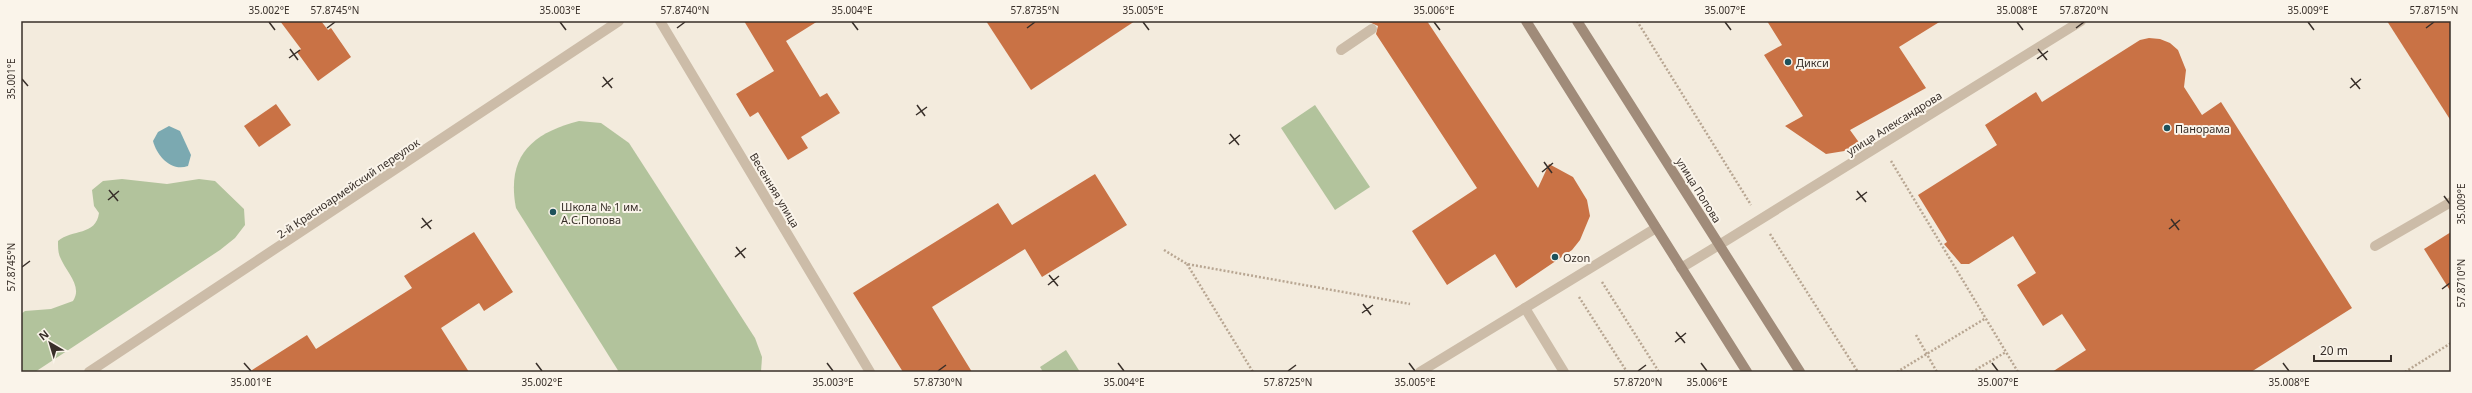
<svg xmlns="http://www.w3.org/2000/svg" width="2472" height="393" font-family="'Noto Sans',sans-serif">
  <rect width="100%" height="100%" fill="#f3ebdd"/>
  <g fill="#b2c39c">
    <path d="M1315 105 1370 187 1335 210 1281 128Z"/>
    <path d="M579 121 601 123 629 143 755 338 762 357 761 372H619L516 208C506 156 532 133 579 121Z"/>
    <path d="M122 179 167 184 199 179 215 181 244 209 245 225 235 238 220 250 35 372H21V314L25 311 51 309 73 301C83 286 66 272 60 257 58 253 58 246 58 241 72 229 96 236 99 213L94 206 92 190 103 181Z"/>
    <path d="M1066 350 1080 372H1043L1040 367Z"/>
  </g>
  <path fill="#7ba9b1" d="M169 126 180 131 191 155 188 166C171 172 157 156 153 141L158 132Z"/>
  <g fill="#c97245">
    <path d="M280 21H321L328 30 331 28 351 57 318 81 297 52 301 49Z"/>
    <path d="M744 21H818L786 41 820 97 827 93 840 113 801 137 808 148 788 160 758 112 750 117 736 94 774 71Z"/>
    <path d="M986 21H1135L1031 90Z"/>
    <path d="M1367 21H1427L1538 188 1549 164 1573 177 1587 200 1590 216 1580 240 1572 250 1516 288 1495 254 1447 285 1412 231 1477 188 1376 34 1378 26Z"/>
    <path d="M1767 21H1941L1899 47 1926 88 1850 130 1863 148 1826 154 1785 126 1803 116 1764 55 1782 45Z"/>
    <path d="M2387 21H2451V121Z"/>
    <path d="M2149 38 2160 39 2170 43 2178 50 2186 70 2184 87 2202 115 2221 102 2352 308 2251 372H2052L2086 350 2062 314 2043 326 2017 285 2036 273 2013 236 1969 264H1961L1944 244 1947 242 1918 195 1997 145 1985 125 2036 92 2042 102 2140 40Z"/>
    <path d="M276 104 291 125 259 147 244 126Z"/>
    <path d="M1095 174 1127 225 1042 277 1025 249 932 307 972 372H903L853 293 998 203 1012 225Z"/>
    <path d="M474 232 513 292 484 311 479 303 441 328 469 372H249L307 335 316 349 412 288 404 276Z"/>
    <path d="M2451 232V292L2424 249Z"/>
  </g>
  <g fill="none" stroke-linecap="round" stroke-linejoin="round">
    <g stroke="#b8a692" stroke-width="2.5" stroke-dasharray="2 2" stroke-linecap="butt">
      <path d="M1637 21 1751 205"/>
      <path d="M1891 161 2018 372"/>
      <path d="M1770 234 1858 372"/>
      <path d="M1164 250 1187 264 1410 304"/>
      <path d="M1187 264 1253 372"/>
      <path d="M1602 282 1659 372"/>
      <path d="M1579 297 1627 372"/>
      <path d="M1916 335 1937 372"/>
      <path d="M1897 372 1986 318"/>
      <path d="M1972 372 2006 352"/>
      <path d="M2405 372 2451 343"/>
    </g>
    <g stroke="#ccbca8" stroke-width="10">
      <path d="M1341 50 1372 29"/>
      <path d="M2375 246 2451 202"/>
      <path d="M1681 268 1719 245"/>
      <path d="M1420 372 1656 228"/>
    </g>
    <g stroke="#ccbca8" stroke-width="10">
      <path d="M660 21 870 372"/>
      <path d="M1719 245 2081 21"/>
      <path d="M1525 308 1564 372"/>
      <path d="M89 372 619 21"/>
    </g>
    <g stroke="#a08b79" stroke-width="10">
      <path d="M1526 21 1747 372"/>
      <path d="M1577 21 1800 372"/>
    </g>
  </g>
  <path fill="none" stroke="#382f29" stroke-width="1.5" d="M269 22 275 30M560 22 566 30M852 22 858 30M1143 22 1149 30M1434 22 1440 30M1725 22 1731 30M2017 22 2023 30M2308 22 2314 30M327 28 335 22M677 28 685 22M1027 28 1035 22M2076 28 2084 22M2426 28 2434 22M290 49 298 60M2038 49 2047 60M289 58 300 50M2037 59 2048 51M603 77 612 88M2351 78 2360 89M22 79 28 86M602 87 613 78M2350 88 2361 79M917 105 925 116M916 115 927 107M1230 134 1239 145M1229 144 1240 135M1544 162 1552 173M1542 172 1553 163M109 190 118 201M1857 191 1866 202M2444 196 2450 204M108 200 119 191M1856 200 1867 192M422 218 431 229M2171 219 2179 230M421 228 432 220M2169 229 2180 220M736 247 745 258M735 257 746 248M22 267 30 261M1049 275 1058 286M1048 285 1059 276M2442 289 2450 283M1363 304 1371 315M1362 313 1373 305M1676 332 1685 343M1675 342 1686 333M244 363 251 371M536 363 542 371M827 363 833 371M1118 363 1124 371M1409 363 1415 371M1701 363 1707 371M1992 363 1998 371M2283 363 2289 371M938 371 946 365M1288 371 1296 365M1638 371 1646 365"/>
  <g fill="#1d515b" stroke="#faf4ea" stroke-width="1.5">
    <circle cx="1788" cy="62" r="4"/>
    <circle cx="2167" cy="128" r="4"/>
    <circle cx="553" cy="212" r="4"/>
    <circle cx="1555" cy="257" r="4"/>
  </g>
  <g text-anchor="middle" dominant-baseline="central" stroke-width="4" stroke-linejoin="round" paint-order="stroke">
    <g font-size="11" fill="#382f29" stroke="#faf4ea" text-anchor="start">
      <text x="1796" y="62">Дикси</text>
      <text x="2175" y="128">Панорама</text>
      <text x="561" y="206">Школа № 1 им.<tspan x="561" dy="13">А.С.Попова</tspan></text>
      <text x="1563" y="257">Ozon</text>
    </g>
    <g font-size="11" fill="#382f29" stroke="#faf4ea">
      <text transform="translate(1894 123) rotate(-32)">улица Александрова</text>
      <text transform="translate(348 188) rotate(-34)">2-й Красноармейский переулок</text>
      <text transform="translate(775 190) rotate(59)">Весенняя улица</text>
      <text transform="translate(1699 190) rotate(58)">улица Попова</text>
    </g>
  </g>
  <rect width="2472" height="393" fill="none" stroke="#faf4ea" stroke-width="44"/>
  <g transform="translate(50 343) rotate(322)" stroke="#faf4ea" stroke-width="3" paint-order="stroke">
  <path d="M0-3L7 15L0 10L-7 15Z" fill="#382f29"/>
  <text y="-6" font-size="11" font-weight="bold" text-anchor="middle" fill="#382f29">N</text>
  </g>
  <path d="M2314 355v6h77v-6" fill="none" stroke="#382f29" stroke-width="2"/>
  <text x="2320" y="355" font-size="12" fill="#382f29" stroke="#faf4ea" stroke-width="3" paint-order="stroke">20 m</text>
  <rect x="22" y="22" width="2428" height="349" fill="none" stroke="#382f29" stroke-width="1.5"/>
  <g font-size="10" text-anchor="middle" fill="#382f29">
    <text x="269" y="14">35.002°E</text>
    <text x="335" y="14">57.8745°N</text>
    <text x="560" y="14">35.003°E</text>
    <text x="685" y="14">57.8740°N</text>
    <text x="852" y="14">35.004°E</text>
    <text x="1035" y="14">57.8735°N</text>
    <text x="1143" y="14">35.005°E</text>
    <text x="1434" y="14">35.006°E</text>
    <text x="1725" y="14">35.007°E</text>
    <text x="2017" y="14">35.008°E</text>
    <text x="2084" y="14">57.8720°N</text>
    <text x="2308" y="14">35.009°E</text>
    <text x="2434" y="14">57.8715°N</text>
    <text transform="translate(11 79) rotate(-90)" y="4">35.001°E</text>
    <text transform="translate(2461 204) rotate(-90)" y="4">35.009°E</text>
    <text transform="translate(11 267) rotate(-90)" y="4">57.8745°N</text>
    <text transform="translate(2461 283) rotate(-90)" y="4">57.8710°N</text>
    <text x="251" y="386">35.001°E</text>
    <text x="542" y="386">35.002°E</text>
    <text x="833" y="386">35.003°E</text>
    <text x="938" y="386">57.8730°N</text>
    <text x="1124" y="386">35.004°E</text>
    <text x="1288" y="386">57.8725°N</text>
    <text x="1415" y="386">35.005°E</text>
    <text x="1638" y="386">57.8720°N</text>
    <text x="1707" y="386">35.006°E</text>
    <text x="1998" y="386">35.007°E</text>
    <text x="2289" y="386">35.008°E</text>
  </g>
</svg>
